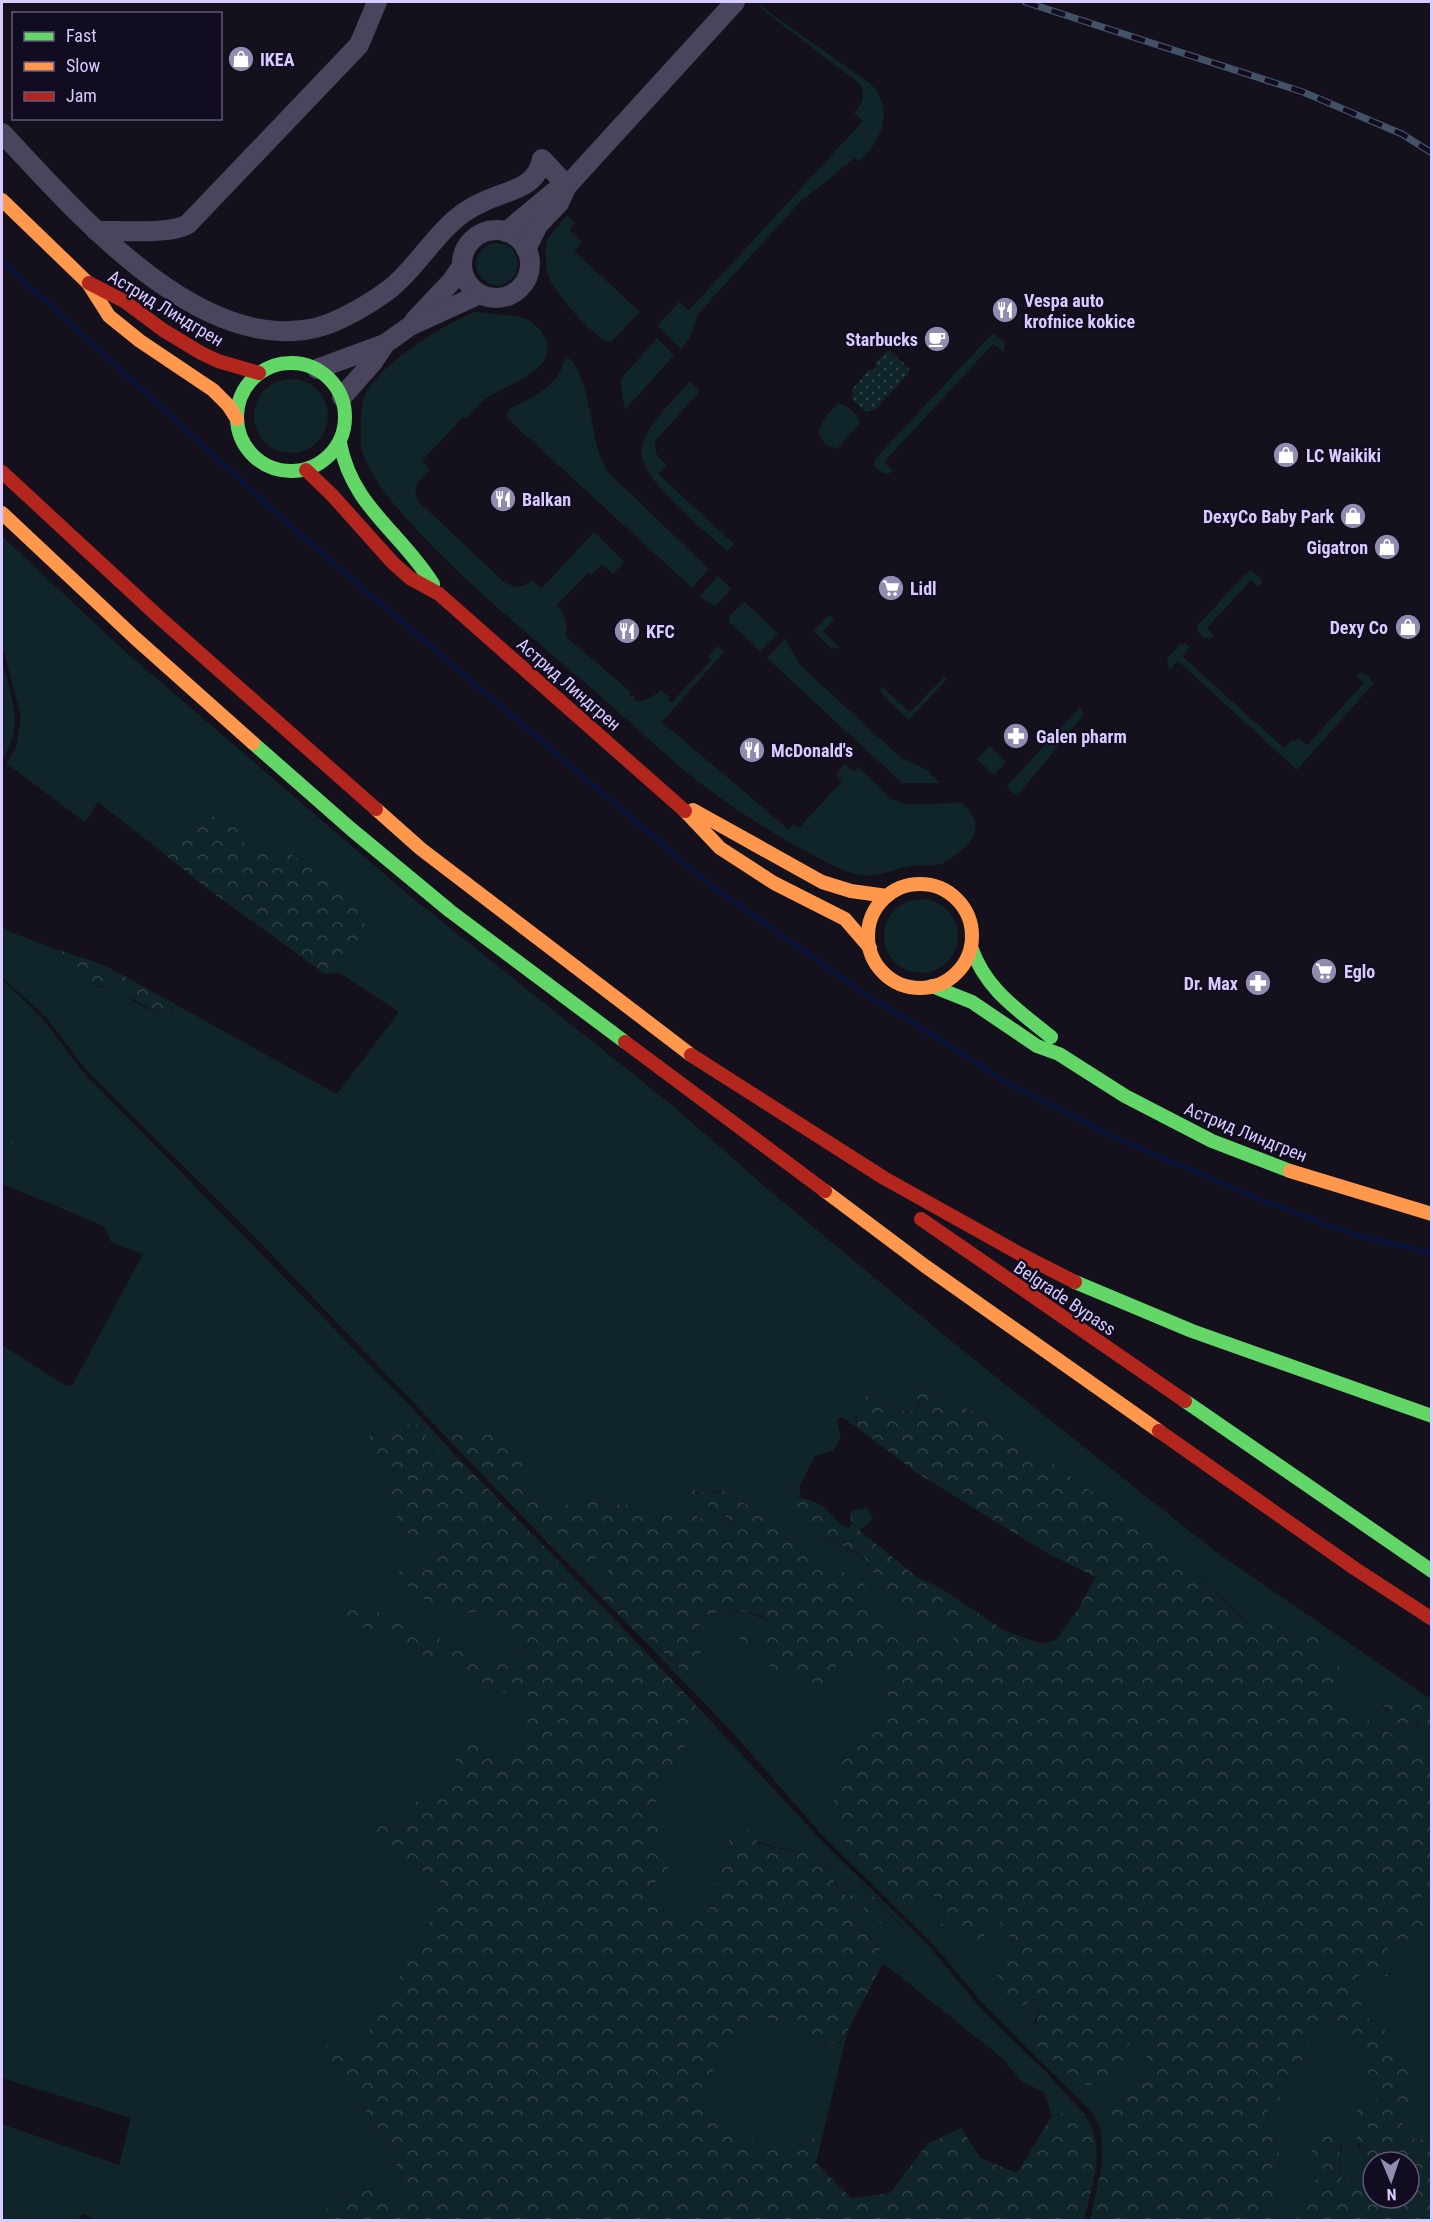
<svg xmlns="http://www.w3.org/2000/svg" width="1433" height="2222" font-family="'Roboto Condensed',sans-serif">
  <defs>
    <pattern id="forest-crowns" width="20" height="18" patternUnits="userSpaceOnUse" patternTransform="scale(1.5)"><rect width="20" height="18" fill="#102529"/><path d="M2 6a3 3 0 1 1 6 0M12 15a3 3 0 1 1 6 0" fill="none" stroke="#324349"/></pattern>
    <pattern id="park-dots" width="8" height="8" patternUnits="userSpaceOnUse" patternTransform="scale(1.5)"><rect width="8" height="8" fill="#102529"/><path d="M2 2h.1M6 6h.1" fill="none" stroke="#324349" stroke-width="1.8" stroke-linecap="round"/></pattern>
  </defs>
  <rect width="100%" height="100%" fill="#14101c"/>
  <g fill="#102529">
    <path d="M756 5 762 7 871 84C895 109 882 142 858 162L855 158 800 202 698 314 691 336 681 349 657 326 679 302 689 310 863 121 854 113C863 102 866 97 860 84Z"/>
    <path d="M567 215 575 223 569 230 582 242 574 251 640 312 611 342C598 343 555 293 550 280 545 271 545 249 547 239Z"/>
    <circle cx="497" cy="264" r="21"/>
    <path d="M474 312C481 312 487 314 493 314 511 316 527 314 540 330 568 366 511 383 490 396 481 402 474 411 466 419L463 417 422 461 430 470C420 479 411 487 418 501L504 582C515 588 523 589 532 580L542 588 594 532 624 562 613 574 602 564 591 575 588 573 557 605C566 616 567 623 566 637L631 692 629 696 634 695 635 701C644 701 655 696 661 690L670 697 668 700 672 702 711 660 708 657 718 646 724 652 662 722 788 829 793 825 800 827 842 781 836 775 845 764 854 772 858 767 893 800 907 804 962 803C983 822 978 838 958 853 952 858 947 862 941 864 931 867 920 864 910 866 891 870 874 879 855 874 840 870 826 862 813 855 775 835 739 812 704 786 668 759 634 725 599 695 548 650 368 507 361 445 360 436 361 403 365 395 381 362 442 326 474 312Z"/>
    <path d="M992 334 996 335 1005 343 1004 352 993 344 884 462 893 471C886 477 881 472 875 467V459Z"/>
    <path d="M657 338 674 355 626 409 624 406 620 380Z"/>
    <path d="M565 356C586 365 592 428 598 449 600 457 604 464 607 471L709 569 692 588 508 419 507 412 509 409C533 397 561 386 565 356Z"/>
    <circle cx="291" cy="416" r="37"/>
    <path d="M690 381 700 391 656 440C653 452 658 458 667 465L658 474 734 544 727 551C705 530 636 478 642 448 645 426 676 398 690 381Z"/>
    <path d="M837 404C847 403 858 414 860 423L837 449 826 445 819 434C820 421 829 413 837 404Z"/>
    <path d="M2 536 120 647 410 896 673 1106 771 1192 961 1349 1216 1552 1431 1699V1718L1424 1715 1419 1704 1401 1700H1378L1397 1724 1414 1722 1427 1737 1431 1736V1758L1326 1695 1319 1656 1279 1632 1278 1621 1250 1626 1189 1565 1166 1547 1009 1431 965 1408 939 1398 922 1388 916 1411 903 1412 869 1395 855 1417 858 1428 841 1417 837 1420 841 1438 833 1451 815 1456 799 1487 801 1498 796 1497 810 1529 864 1558 871 1571 881 1579 889 1599 933 1615 956 1635 951 1641 942 1644 902 1629 877 1615 869 1590 858 1578 846 1574 815 1553 799 1539 725 1491 696 1493 693 1485 681 1489C701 1500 718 1513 737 1524L735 1528 708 1522 686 1511 603 1503 572 1498 566 1510 530 1501 515 1479 519 1468 450 1431V1441L254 1236 87 1071 45 1016 4 979 3 980 42 1018 84 1073 417 1413 455 1455 446 1463 393 1435 375 1432 395 1466 388 1481 387 1501 407 1533 441 1547 436 1563 422 1573 463 1613 483 1612 527 1645 517 1667 458 1647 338 1616 527 1703 523 1734 511 1759 451 1788 418 1798 404 1830 377 1823 395 1859 435 1876 451 1897 439 1905 358 2052 331 2043 321 2063C330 2071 341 2078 349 2088 365 2109 411 2173 401 2199L352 2187 313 2220H96L83 2214 78 2220H2V2124L119 2165 131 2118 2 2078V1345L66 1386H72L143 1254 111 1242 104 1226 2 1184V1167C10 1160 14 1151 24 1146L2 1158V926L10 932 59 950 55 954 100 987H115C124 999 147 1007 162 1015L172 1010 175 1004 337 1094 399 1012 338 972 365 931 283 849H262L243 842 194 817 183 836 163 853 98 802 85 822 6 763 16 748 21 717 2 644Z"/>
    <path d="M1251 571 1260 577 1262 582 1259 587 1251 580 1207 628 1214 636 1210 639 1204 638 1197 631 1198 625 1246 573Z"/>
    <path d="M718 576 731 589 717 605 714 606 700 596Z"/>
    <path d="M745 602 778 633 760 651 729 622 730 615Z"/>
    <path d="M829 615 834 619 823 632 840 647 832 649 813 631Z"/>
    <path d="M785 639 800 665 901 758 926 769 940 783H902L767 658Z"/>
    <path d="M1185 643 1190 647 1182 656 1284 748 1292 740 1294 742 1298 738 1307 745 1364 683 1356 675C1364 671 1371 676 1373 684L1297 770 1178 661 1169 670 1167 659 1179 645Z"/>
    <path d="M2 662C12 696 24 726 3 758Z"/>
    <path d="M944 677 947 679 909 720 884 697 880 689 881 686 910 712Z"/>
    <path d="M1080 707 1083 713 1081 718 1018 795H1014L1007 786Z"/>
    <path d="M990 746 1006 762 994 775 977 759Z"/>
    <circle cx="921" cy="936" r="37"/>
    <path d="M554 1543 581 1568 591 1564 598 1556 606 1558 610 1564 605 1579 602 1598 549 1544Z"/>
    <path d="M745 1611 773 1623 772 1629 768 1634 752 1630 744 1647 750 1649 761 1645 765 1646 766 1661 829 1687 834 1685 837 1680 836 1666C848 1659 870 1663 881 1671L887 1696 895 1706 840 1761 921 1899 930 1895 944 1899 945 1914 940 1928H961L978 1947 986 1945 984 1934 990 1920H998L1009 1935 1012 1946 1018 1950 1017 1958H1003L1004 1970 992 1980 1017 2010 1033 1999 1040 2001 1041 2008 1033 2025 1131 2059 1128 2047 1132 2040 1142 2041 1148 2048 1146 2067 1133 2089 1112 2110 1108 2158 1102 2165 1101 2131 1093 2113 986 2007 932 1943 822 1835 734 1734 636 1632 640 1631 676 1665H698L701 1652 699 1618 716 1612Z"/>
    <path d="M696 1705 819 1838 928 1945 983 2011 1048 2074 1075 2104 1064 2113 1052 2116 1044 2092 1022 2082 1002 2058 883 1963 880 1948 849 1917 850 1906 861 1904 867 1913 900 1936 906 1930 862 1885 848 1897 839 1889 822 1856C790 1852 761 1844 731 1833L709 1911 677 1913 652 1901 650 1888 670 1867 660 1839 655 1804 692 1732Z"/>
    <path d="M1431 1893 1432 2131 1427 2140 1411 2138 1404 2132 1402 2120 1409 2100 1382 2027 1363 2014 1357 1978 1364 1971H1372L1387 1977 1392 1969 1387 1955 1389 1942 1408 1940 1411 1909 1415 1900Z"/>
    <path d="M761 2014 819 2044 845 2042 821 2142 809 2136 793 2150H767L708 2112 699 2092 746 2020Z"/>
    <path d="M1341 2025 1348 2029C1351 2043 1357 2043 1364 2053 1371 2065 1368 2085 1377 2099L1375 2105 1371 2107 1358 2145 1367 2158C1365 2171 1363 2179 1350 2183L1341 2178 1339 2160 1342 2142 1312 2187 1310 2196 1297 2209V2220H1276L1271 2209 1280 2156 1268 2122 1269 2106 1274 2102 1280 2101C1284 2082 1282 2073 1301 2064 1310 2039 1313 2029 1341 2025Z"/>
  </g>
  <g fill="url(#forest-crowns)" fill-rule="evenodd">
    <path d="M203 812 237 827 243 842 262 849H283L337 886 364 913 365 931 338 972 325 974 209 890 163 853 183 836 194 817Z"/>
    <path d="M59 950 104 965 175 1004 167 1015H162L135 1000 123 997 115 987C91 987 64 978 55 954Z"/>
    <path d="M17 1136 24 1141V1146C14 1151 10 1160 2 1167V1158L6 1155 13 1138Z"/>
    <path d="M921 1388 939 1398 965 1408 1009 1431 1166 1547 1189 1565 1249 1626 1259 1615 1274 1616 1278 1621 1279 1632 1291 1640 1302 1633 1315 1635 1321 1644 1319 1656 1336 1659 1343 1674 1342 1688 1326 1695 1431 1758V1893L1415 1900 1411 1909 1423 1915 1426 1927 1419 1937 1389 1943 1387 1955 1392 1969 1387 1977 1372 1971H1364L1357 1978 1363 2014 1382 2027 1415 2070 1409 2100 1402 2120 1404 2132 1411 2138 1427 2140 1431 2131V2220H1297V2209L1310 2196 1312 2187 1317 2179C1304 2161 1312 2140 1331 2129 1346 2139 1339 2147 1339 2162 1339 2167 1340 2173 1341 2178L1350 2183C1363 2179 1365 2171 1367 2158 1355 2141 1351 2122 1360 2103L1365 2102 1371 2107 1375 2105 1377 2099 1371 2090 1365 2055C1348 2045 1354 2033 1341 2025 1313 2029 1310 2039 1301 2064 1282 2073 1284 2082 1280 2102H1274L1269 2106 1268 2122 1280 2156 1278 2165 1280 2173 1271 2209 1276 2220H1090L1102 2165 1108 2158 1110 2133 1107 2126 1112 2110 1133 2089 1146 2067 1148 2048 1142 2041 1132 2040 1128 2047 1131 2059 1127 2071C1091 2094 1084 2089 1055 2061 1049 2056 1038 2048 1035 2041 1030 2024 1043 2016 1040 2001L1033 1999 1017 2010 1009 2009 991 1986 992 1980 1004 1970 1000 1961 1002 1958H1017V1950L1012 1946 1009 1935 998 1920 990 1921 989 1929 984 1934 986 1945 984 1949 978 1947 961 1928 953 1932H943L940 1928 945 1914 944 1899 930 1895 921 1899H903L839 1835 834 1796 840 1761 894 1706 887 1696 881 1671C870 1663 848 1659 836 1666L837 1680 834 1686 829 1687 772 1670 766 1661 765 1646 761 1645 751 1649 744 1647 740 1638 741 1630H752L768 1634 772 1629 773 1623C751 1607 723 1609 699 1618L701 1652 698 1665 687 1674 640 1631 636 1632 602 1598 605 1579 610 1564 606 1558 598 1556 591 1564 581 1568 554 1543 549 1544 450 1441V1431L494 1433 513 1441 528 1463 519 1468 515 1479 530 1501 565 1509 567 1501 572 1498 603 1503 686 1511 708 1522 735 1528 737 1523C717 1513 701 1500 681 1489L684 1481 688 1480 693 1485 696 1493 700 1494 708 1487 714 1493 725 1491 799 1539 815 1553 846 1574 858 1577 869 1590 877 1615 902 1629 941 1644 951 1641 955 1634 933 1615 925 1619H914L889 1599 881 1579 871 1571 864 1557 810 1529 784 1502 787 1498C801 1497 820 1501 829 1512 837 1520 837 1522 848 1528L852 1524 850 1515 853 1510 867 1508 873 1517 871 1521 859 1530 918 1578 939 1587 1005 1631 1043 1644 1056 1640 1077 1611 1096 1577 1050 1555 917 1473 858 1428C855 1414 856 1403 868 1395L903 1412 916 1411 919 1404 914 1393ZM1373 2162H1409V2198H1373Z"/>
    <path d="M400 1424 418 1425 446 1463 455 1455 580 1583 696 1705 692 1732 655 1804 660 1839 670 1867 650 1888 652 1901 677 1913 709 1911 731 1833 749 1830 759 1844 795 1852 803 1844 822 1856 838 1889 848 1897 862 1885 906 1931 900 1937 867 1913 861 1904 850 1906 849 1917 880 1949 883 1963 848 2030 845 2042 819 2044 761 2014 746 2020 699 2092 708 2112 767 2150H793L809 2136 821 2142 816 2163 851 2198 890 2193 927 2144 961 2128 980 2158 1017 2173 1052 2116 1063 2113 1075 2104C1111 2139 1094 2178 1084 2220H313L352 2187 401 2198C411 2173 365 2108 349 2088 341 2078 330 2071 321 2063L322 2051 331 2043 358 2051 439 1904 451 1897 435 1876 395 1859 369 1837 370 1828 377 1823 404 1830 418 1798 451 1788 459 1740 511 1759 523 1734 527 1703 338 1616 335 1605 350 1600 458 1647 517 1667 527 1646 483 1612 463 1613 427 1601 399 1579V1569L422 1573 436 1563 441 1547 407 1533 387 1501 388 1481 395 1467 381 1463 366 1451V1439L375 1432 393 1435Z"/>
    <path d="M1385 1689 1395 1692 1401 1700 1411 1698 1420 1704 1424 1715 1431 1718V1736L1427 1737 1421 1733 1419 1726 1414 1722 1397 1724 1388 1718V1710L1378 1700V1695Z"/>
  </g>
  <path fill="url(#park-dots)" d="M887 351H890L909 368 908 374 875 410 865 411 853 401 852 390 869 369 872 371 876 367 875 363Z"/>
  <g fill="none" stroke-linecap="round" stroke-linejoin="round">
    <path stroke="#08143b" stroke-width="4.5" d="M2 261 296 531 710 885 862 992 936 1037 1009 1084 1114 1137 1261 1200 1359 1236 1432 1253"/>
    <g stroke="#49455d" stroke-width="20">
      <path d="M2 133C74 209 197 355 315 328 338 323 373 302 391 288 412 271 427 247 446 228 457 216 473 206 487 200 509 190 537 188 542 159L567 186"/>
      <circle cx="496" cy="264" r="34"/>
      <path d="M96 231C119 230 171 235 188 224L359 45 377 2"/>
      <path d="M506 232 554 192"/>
      <path d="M526 249 538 225 559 203 567 186 735 2"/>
      <path d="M414 321 451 282 462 266"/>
      <path d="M317 369 385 344 410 326 480 294"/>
      <path d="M342 397 373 362 385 344"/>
    </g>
    <g stroke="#63d668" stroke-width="14">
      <circle cx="291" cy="417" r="54"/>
      <path d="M340 443C352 507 401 532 433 584"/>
      <path d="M253 743 351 829 450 911 625 1042"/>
      <path d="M971 947C986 990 1017 1009 1051 1037"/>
      <path d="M932 986 972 1002 1037 1046 1059 1054 1125 1096 1212 1141 1290 1171"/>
      <path d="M1075 1282 1192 1331 1432 1416"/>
      <path d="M1185 1401 1432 1571"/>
    </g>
    <g stroke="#ff974d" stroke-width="14">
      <path d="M2 200 88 283 109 316 140 341 213 390 228 405 237 419"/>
      <path d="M2 513 134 637 253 743"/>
      <path d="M376 809 421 849 691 1055"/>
      <path d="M693 810 822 882 851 891 887 896"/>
      <path d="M685 811 720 848 774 883 845 919 870 948"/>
      <circle cx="920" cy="936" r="52"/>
      <path d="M1290 1171 1432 1214"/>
      <path d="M825 1191 925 1266 1159 1431"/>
    </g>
    <g stroke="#b3261e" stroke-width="14">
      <path d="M89 283 124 301 163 330 201 353 218 361 259 373"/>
      <path d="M306 470 332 495 393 563 410 578 439 594 685 811"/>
      <path d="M2 472 161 619 376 809"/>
      <path d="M625 1042 825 1191"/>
      <path d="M691 1055 884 1178 1020 1254 1075 1282"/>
      <path d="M921 1219 1185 1401"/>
      <path d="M1159 1431 1354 1568 1432 1619"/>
    </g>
    <g stroke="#425267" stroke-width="7">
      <path id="rail" d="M1025 2 1303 92 1402 134 1432 153"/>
    </g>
    <use href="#rail" stroke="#120c20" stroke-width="4.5" stroke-dasharray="14" stroke-linecap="butt"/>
  </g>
  <defs>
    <g id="shop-disc" transform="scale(1.35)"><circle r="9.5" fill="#938ab0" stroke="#120c20"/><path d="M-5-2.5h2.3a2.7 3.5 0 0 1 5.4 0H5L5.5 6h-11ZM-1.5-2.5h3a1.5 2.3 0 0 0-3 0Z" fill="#fff"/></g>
    <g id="restaurant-disc" transform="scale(1.35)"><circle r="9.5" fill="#938ab0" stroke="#120c20"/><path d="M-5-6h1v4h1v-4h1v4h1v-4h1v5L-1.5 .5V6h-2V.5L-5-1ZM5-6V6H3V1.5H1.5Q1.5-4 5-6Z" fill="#fff"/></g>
    <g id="cafe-disc" transform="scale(1.35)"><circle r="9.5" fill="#938ab0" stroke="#120c20"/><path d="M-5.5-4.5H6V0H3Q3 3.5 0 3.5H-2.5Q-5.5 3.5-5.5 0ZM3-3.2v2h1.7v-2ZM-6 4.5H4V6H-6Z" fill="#fff"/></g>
    <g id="supermarket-disc" transform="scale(1.35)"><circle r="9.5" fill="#938ab0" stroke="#120c20"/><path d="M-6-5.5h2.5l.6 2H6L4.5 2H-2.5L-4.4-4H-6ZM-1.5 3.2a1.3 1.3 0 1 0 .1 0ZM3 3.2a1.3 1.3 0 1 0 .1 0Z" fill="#fff"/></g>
    <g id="pharmacy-disc" transform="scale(1.35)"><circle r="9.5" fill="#938ab0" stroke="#120c20"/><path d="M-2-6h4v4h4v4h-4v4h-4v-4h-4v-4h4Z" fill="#fff"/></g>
  </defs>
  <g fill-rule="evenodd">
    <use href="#shop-disc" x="241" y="59"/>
    <use href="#restaurant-disc" x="1005" y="310"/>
    <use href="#cafe-disc" x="937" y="339"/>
    <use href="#shop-disc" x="1286" y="455"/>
    <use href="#restaurant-disc" x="503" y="499"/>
    <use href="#shop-disc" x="1353" y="516"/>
    <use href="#shop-disc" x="1387" y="547"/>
    <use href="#supermarket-disc" x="891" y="588"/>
    <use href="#shop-disc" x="1408" y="627"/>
    <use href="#restaurant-disc" x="627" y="631"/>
    <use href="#pharmacy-disc" x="1016" y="736"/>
    <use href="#restaurant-disc" x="752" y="750"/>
    <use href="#supermarket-disc" x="1324" y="971"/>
    <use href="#pharmacy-disc" x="1258" y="983"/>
  </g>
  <g text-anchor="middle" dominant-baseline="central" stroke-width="4.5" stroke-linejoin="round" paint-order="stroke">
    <g font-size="18" font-weight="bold" fill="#d8cbff" stroke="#120c20" text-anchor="start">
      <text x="260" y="59">IKEA</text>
      <text x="1024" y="300">Vespa auto<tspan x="1024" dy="21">krofnice kokice</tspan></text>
      <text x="918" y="339" text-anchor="end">Starbucks</text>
      <text x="1306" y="455">LC Waikiki</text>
      <text x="522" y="499">Balkan</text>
      <text x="1334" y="516" text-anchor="end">DexyCo Baby Park</text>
      <text x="1368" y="547" text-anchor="end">Gigatron</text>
      <text x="910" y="588">Lidl</text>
      <text x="1388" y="627" text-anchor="end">Dexy Co</text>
      <text x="646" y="631">KFC</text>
      <text x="1036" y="736">Galen pharm</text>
      <text x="771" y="750">McDonald's</text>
      <text x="1344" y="971">Eglo</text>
      <text x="1238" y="983" text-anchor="end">Dr. Max</text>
    </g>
    <g font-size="18" fill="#d8cbff" stroke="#120c20">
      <text transform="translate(166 308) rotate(31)">Астрид Линдгрен</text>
      <text transform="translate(569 684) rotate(41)">Астрид Линдгрен</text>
      <text transform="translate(1246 1132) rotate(22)">Астрид Линдгрен</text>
      <text transform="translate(1065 1298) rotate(34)">Belgrade Bypass</text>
    </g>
  </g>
  <rect width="1433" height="2222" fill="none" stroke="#d8cbff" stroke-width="6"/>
  <rect x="12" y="12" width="210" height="108" fill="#120c20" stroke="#615879" stroke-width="1.5"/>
  <rect x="24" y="32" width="30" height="9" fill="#63d668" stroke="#615879" stroke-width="1.5"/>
  <text x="66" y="42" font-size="18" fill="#d8cbff">Fast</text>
  <rect x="24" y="62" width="30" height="9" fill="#ff974d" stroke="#615879" stroke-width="1.5"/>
  <text x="66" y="72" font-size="18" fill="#d8cbff">Slow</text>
  <rect x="24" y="92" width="30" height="9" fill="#b3261e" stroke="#615879" stroke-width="1.5"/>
  <text x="66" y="102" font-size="18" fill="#d8cbff">Jam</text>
  <g transform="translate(1391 2180) rotate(178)"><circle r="28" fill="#120c20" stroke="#615879" stroke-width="1.5"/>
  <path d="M0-4.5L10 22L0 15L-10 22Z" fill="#938ab0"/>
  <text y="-9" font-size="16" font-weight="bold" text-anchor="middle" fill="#d8cbff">N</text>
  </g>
</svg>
